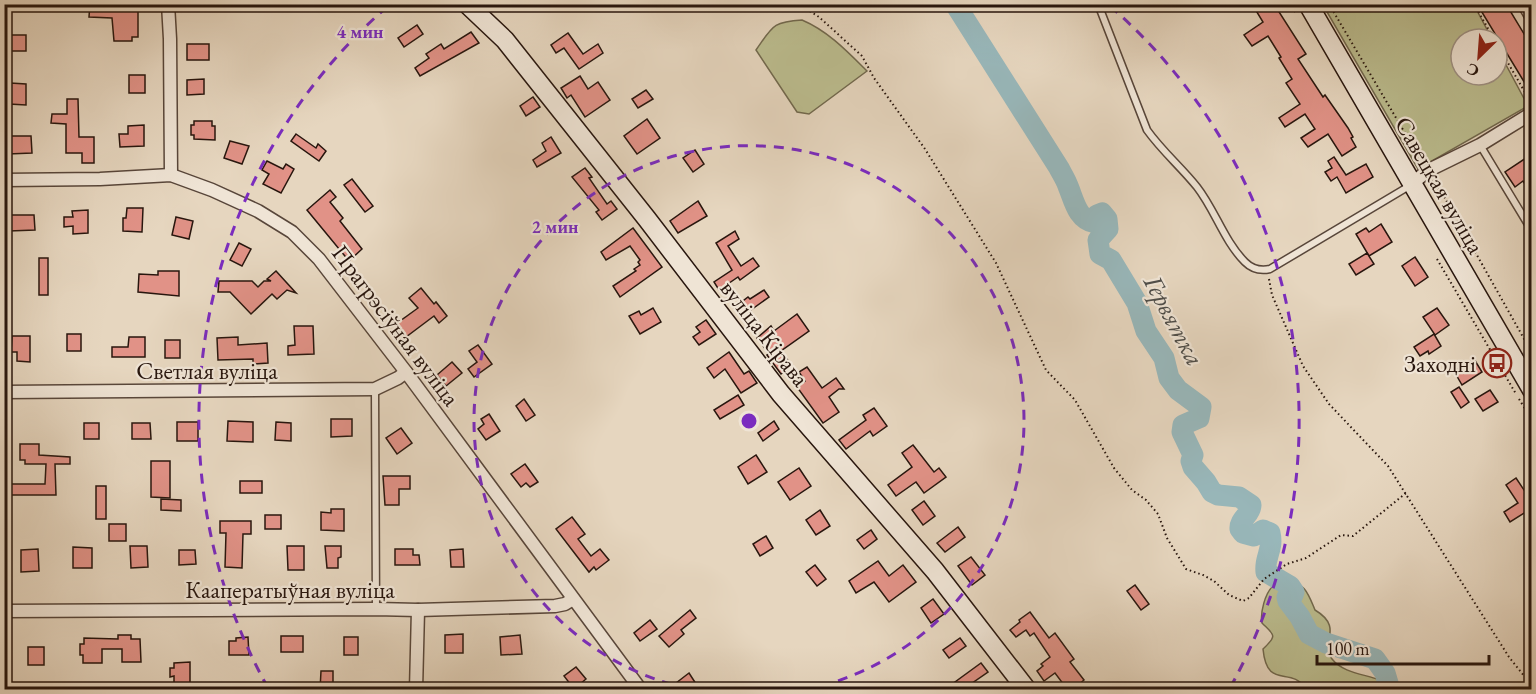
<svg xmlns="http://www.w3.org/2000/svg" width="1536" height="694" font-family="'EB Garamond',serif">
  <rect width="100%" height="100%" fill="#e6d6bf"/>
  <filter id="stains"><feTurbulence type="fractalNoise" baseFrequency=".00333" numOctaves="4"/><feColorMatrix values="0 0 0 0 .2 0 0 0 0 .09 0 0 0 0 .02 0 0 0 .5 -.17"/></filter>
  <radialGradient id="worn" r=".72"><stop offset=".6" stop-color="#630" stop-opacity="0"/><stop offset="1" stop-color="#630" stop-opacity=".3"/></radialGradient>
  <g fill="#bbbc8e" stroke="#72694e" stroke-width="1.5">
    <path d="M1323 5H1474L1492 39H1461V75H1497V48L1528 106 1418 169Z"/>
    <path d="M802 20C828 31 847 51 867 71L809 114 797 112 756 50C773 26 772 22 802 20Z"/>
    <path d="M1287 582C1305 581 1309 596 1315 610 1345 628 1319 643 1332 659 1343 673 1364 674 1380 680L1382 689H1306C1291 665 1267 691 1263 649 1278 635 1274 635 1262 623 1260 613 1265 593 1273 586 1277 583 1282 583 1287 582Z"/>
  </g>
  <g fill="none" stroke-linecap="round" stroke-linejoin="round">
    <path stroke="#98b7ba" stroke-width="21" d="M955 4 1059 168C1062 174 1066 180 1068 186 1074 200 1077 220 1095 223L1098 221 1097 215 1102 213 1107 219 1108 229 1098 240 1100 254 1111 260 1137 303 1146 331 1164 358 1169 378 1178 390 1201 407 1199 418 1183 425 1182 432 1193 455 1191 461 1193 467 1206 482 1212 492 1218 495 1239 497 1251 505C1251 515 1239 519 1240 529L1243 533 1254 536 1263 530 1270 533C1274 550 1264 557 1266 572L1290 586 1294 592 1293 595 1287 597 1288 601 1300 617 1309 634 1326 643 1375 659 1385 673 1390 690"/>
  </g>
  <g fill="#e19287" stroke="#28160e" stroke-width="1.5">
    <path d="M90 4H138V37H132V41H114L112 18 89 17Z"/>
    <path d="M1252 4H1274L1306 54 1298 59 1323 97 1325 95 1348 128 1353 137 1351 138 1356 147 1342 156 1328 134 1308 147 1301 138 1315 129 1305 114 1285 127 1279 118 1300 104 1286 83 1292 79 1279 58 1281 57 1268 36 1252 46 1244 35 1263 22Z"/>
    <path d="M1477 4H1506L1532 47V95Z"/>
    <path d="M417 25 423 34 404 47 398 38Z"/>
    <path d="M471 32 479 43 420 76 415 68 429 58 426 54 441 44 444 49Z"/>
    <path d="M568 33 583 54 598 44 603 53 579 69 564 48 556 53 551 45Z"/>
    <rect x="7" y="35" width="19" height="16"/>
    <rect x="187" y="44" width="22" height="16"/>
    <rect x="129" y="75" width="16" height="18"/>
    <path d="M580 76 588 89 598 82 610 100 585 117 571 95 567 98 561 88Z"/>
    <path d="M204 79V94L187 95V80Z"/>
    <path d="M10 83 26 84V105L9 104Z"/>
    <path d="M646 90 653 99 638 108 632 99Z"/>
    <path d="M533 97 540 107 526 116 520 106Z"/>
    <path d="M67 99H78L79 137H94V163H82V153H66V124L51 123 52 114H67Z"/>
    <path d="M647 119 660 138 637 154 624 136Z"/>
    <path d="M194 121H212V126H215V140L194 139V135H191V125H194Z"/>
    <path d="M144 125V146L120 147 119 134H128V126Z"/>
    <path d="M296 134 316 148 318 144 326 151 319 161 291 141Z"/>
    <path d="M7 136H31L32 153 8 154Z"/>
    <path d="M551 137 561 153 537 167 533 160 546 151 542 143Z"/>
    <path d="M230 141 249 146 242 164 224 158Z"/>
    <path d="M695 150 704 164 693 172 683 158Z"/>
    <path d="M1532 154V195L1523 181 1515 187 1505 172Z"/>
    <path d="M1334 157 1346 175 1366 164 1373 177 1346 193 1337 177 1331 181 1325 172 1332 168 1328 161Z"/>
    <path d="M267 161 283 169 286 164 294 169 281 193 263 184 269 174 262 170Z"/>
    <path d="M585 168 592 177 589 178 607 204 611 201 617 209 602 220 596 212 599 210 572 177Z"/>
    <path d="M352 179 373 206 365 212 344 185Z"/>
    <path d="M330 190 336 197 330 202 343 218 340 221 362 249 349 261 307 210Z"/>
    <path d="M698 201 707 216 678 233 670 221Z"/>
    <path d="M127 208H143L142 232 123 231V218H126Z"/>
    <path d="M88 210V233L73 234V226L64 227V217H73L72 211Z"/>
    <path d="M9 215H34L35 230 9 231Z"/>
    <path d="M176 217 193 221 189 239 172 235Z"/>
    <path d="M1381 224 1392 242 1369 256 1356 234 1366 228 1369 232Z"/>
    <path d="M633 228 662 267 620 297 613 286 636 271 634 269 640 265 638 262 640 260 630 246 606 260 601 252Z"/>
    <path d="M735 231 739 239 728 246 741 266 753 258 759 266 740 280 738 277 719 290 714 282 732 270 716 243Z"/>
    <path d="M239 243 251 249 242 266 230 260Z"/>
    <path d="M1367 253 1374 264 1356 275 1349 264Z"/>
    <path d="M1415 257 1428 277 1415 286 1402 266Z"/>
    <rect x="39" y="258" width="9" height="37"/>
    <path d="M158 271H179V296L138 292 139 274 158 275Z"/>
    <path d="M276 271 296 293 287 290 277 299 272 294 251 314 230 292H218L219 281H252L258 287 264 281H271L267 279Z"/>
    <path d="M421 288 434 304 436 302 447 316 439 323 434 316 406 337 396 324 418 308 409 298Z"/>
    <path d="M764 290 769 297 741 317 734 308 748 297 750 299Z"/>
    <path d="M653 308 661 322 640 334 629 316 639 311 641 315Z"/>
    <path d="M1437 308 1449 325 1435 335 1423 317Z"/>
    <path d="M797 314 809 331 781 351 792 366 781 374 767 355 769 354 757 338 771 326 774 331Z"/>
    <path d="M706 320 716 334 699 345 693 337 700 332 696 327Z"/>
    <path d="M294 326H313L314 354 288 355V346L295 345Z"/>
    <rect x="67" y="334" width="14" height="17"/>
    <path d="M1434 334 1441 346 1429 354 1428 351 1420 356 1414 347Z"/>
    <path d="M12 336H30V362L17 361V352H11Z"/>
    <path d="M129 337H145V357H112V347H128Z"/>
    <path d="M238 337V345L267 343 268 363 253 364V359L218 360 217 338Z"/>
    <rect x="165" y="340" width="15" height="18"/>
    <path d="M478 345 492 364 474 377 468 369 477 362 469 351Z"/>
    <path d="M729 352 744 374 749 371 757 383 741 393 725 369 714 378 707 368Z"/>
    <path d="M1474 359 1482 372 1462 385 1454 371Z"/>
    <path d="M452 362 462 373 446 386 437 375Z"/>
    <path d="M807 367 822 388 836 378 844 389H839L829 397 839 412 823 423 797 387 805 381 799 372Z"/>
    <path d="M1459 387 1469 402 1461 408 1451 392Z"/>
    <path d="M1490 390 1498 402 1483 411 1475 399Z"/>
    <path d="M738 395 744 405 720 419 714 410Z"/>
    <path d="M524 399 535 415 526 421 516 406Z"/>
    <path d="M874 408 887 426 873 436 870 431 846 449 839 440 866 420 863 415Z"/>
    <path d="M489 414 500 431 486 440 478 429 484 424 481 419Z"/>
    <path d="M331 419H352V436L331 437Z"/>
    <path d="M228 421 253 422V442L227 441Z"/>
    <path d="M774 421 779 429 763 441 758 433Z"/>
    <rect x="177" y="422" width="21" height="19"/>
    <path d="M276 422 291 423V441L275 440Z"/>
    <rect x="84" y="423" width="15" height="16"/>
    <path d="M132 423H150L151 439H132Z"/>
    <path d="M401 428 412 443 397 454 386 438Z"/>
    <path d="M20 444H39V455L70 457V464H55L56 495H5V484H45L46 464H25V460H20Z"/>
    <path d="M913 445 934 472 939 468 946 477 924 493 916 482 896 496 888 485 912 467 902 453Z"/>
    <path d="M756 455 767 472 748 484 738 467Z"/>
    <path d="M151 461H170V498L151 497Z"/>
    <path d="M525 464 538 482 530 487 526 483 521 487 511 474Z"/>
    <path d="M799 468 811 486 790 500 778 482Z"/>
    <path d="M383 476H410V489H399V505H385Z"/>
    <path d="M1516 478 1528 496 1532 494V508L1510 522 1504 512 1518 503 1506 485Z"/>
    <rect x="240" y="481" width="22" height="12"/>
    <rect x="96" y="486" width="10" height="33"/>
    <path d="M161 499 181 500V511L161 510Z"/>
    <path d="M924 501 935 516 923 525 912 510Z"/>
    <path d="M331 509H344V531L321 530V512L331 513Z"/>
    <path d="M820 510 830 526 816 535 806 520Z"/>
    <rect x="265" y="515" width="16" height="14"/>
    <path d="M572 517 585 534 578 539 591 556 600 549 609 560 596 570 594 567 589 572 556 529Z"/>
    <path d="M220 521H251V534H243L242 568 225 567 226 533H220Z"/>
    <rect x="109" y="524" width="17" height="17"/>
    <path d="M958 527 965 537 945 552 937 543Z"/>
    <path d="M871 530 877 539 864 549 857 540Z"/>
    <path d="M766 536 773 548 760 556 753 544Z"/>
    <path d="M130 546H147L148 567 131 568Z"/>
    <path d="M287 546H304V570H288Z"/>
    <path d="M325 546H341V557L338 558V568H327Z"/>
    <path d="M73 547 92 548V568H73Z"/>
    <path d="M38 549 39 571 21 572V550Z"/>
    <path d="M395 549H413V555H419L420 565H395Z"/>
    <path d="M463 549 464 567H451L450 550Z"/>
    <path d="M179 550H195L196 564 179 565Z"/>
    <path d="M971 557 985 575 972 585 958 566Z"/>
    <path d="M878 561 889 576 903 565 916 582 889 602 874 582 856 593 849 581Z"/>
    <path d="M815 565 826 579 817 586 806 572Z"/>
    <path d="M1135 585 1149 604 1141 610 1127 591Z"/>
    <path d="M933 599 944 614 931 623 921 608Z"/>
    <path d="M690 610 696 618 681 630 684 634 669 647 659 636Z"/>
    <path d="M1030 612 1049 638 1055 633 1074 659 1070 662 1084 680 1072 690 1067 683 1064 685 1055 673 1044 681 1037 671 1043 666 1041 664 1050 657 1034 633 1030 636 1026 630 1016 637 1010 630 1020 622 1019 620Z"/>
    <path d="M650 620 657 629 640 641 634 633Z"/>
    <path d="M463 634V653H445V635Z"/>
    <path d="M118 635H131V639H140L141 662H122V649H102V663H83V655H80V644H84V638L118 639Z"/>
    <path d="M520 635 522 654 501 655 500 637Z"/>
    <rect x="281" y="636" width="22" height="16"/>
    <path d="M248 637 249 655H229V641H236V638Z"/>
    <rect x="344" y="637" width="14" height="18"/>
    <path d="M960 638 966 646 949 658 943 650Z"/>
    <rect x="28" y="647" width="16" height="18"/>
    <path d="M190 662V683H174V676L170 677V668H174V663Z"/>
    <path d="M981 663 988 672 962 690H944Z"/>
    <path d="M576 667 586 679 574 689 564 676Z"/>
    <path d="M321 671H333V690H320Z"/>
    <path d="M689 673 700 690H667Z"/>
  </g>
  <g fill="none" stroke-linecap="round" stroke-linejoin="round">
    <g stroke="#58463a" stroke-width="9">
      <g id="lane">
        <path d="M1098 4 1147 130C1162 151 1181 167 1197 187 1215 210 1224 241 1245 262 1252 269 1261 271 1270 269L1411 185"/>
        <path d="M1480 145 1532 231"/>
        <path d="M375 389 376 609"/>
      </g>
    </g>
    <g stroke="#58463a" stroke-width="15">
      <g id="street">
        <path d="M168 4 170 39 171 175"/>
        <path d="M1524 4 1532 18"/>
        <path d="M4 180 100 179 171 175 212 190 258 211 292 232 319 259 406 372 641 690"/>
        <path d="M1412 184 1427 171 1480 145 1532 113"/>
        <path d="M4 392 375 389 398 378 406 372"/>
        <path d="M4 611 376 609 418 610 555 606 565 604 573 599"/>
        <path d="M416 690 418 610"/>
      </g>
    </g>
    <g stroke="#28160e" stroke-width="21">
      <g id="secondary">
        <path d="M467 4 505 40 647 219 781 394 935 571 1027 690"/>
        <path d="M1308 4 1532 390"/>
      </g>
    </g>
    <g stroke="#28160e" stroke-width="2" stroke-dasharray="1.5 3" stroke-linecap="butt">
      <path d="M789 4 802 6 819 17 862 56 874 78 925 149 996 263 1046 370 1075 400 1114 468 1132 490 1146 500 1158 514 1167 538 1186 569 1203 575 1214 581 1229 595 1243 601 1249 598 1264 579 1287 564 1306 558 1341 535 1353 536 1406 493"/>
      <path d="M1290 4 1295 12"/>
      <path d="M1329 4 1422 162"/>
      <path d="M1474 4 1494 39"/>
      <path d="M1497 44 1530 101"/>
      <path d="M1433 180 1441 193 1436 196"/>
      <path d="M1442 193 1532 353"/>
      <path d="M1437 259 1516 394"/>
      <path d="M1269 279 1272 295 1303 366 1329 404 1388 466 1509 657 1532 686"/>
      <path d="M1519 399 1532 420"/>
    </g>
    <use href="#lane" stroke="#efe4d5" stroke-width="6"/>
    <use href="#street" stroke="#efe4d5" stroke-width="12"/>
    <use href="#secondary" stroke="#efe4d5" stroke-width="18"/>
  </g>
  <g fill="none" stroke="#7b2cbf" stroke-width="3" stroke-dasharray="10 8">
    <path d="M689 689A275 275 0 1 1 809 689"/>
    <path d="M268 688A550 550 0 0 1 388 6M1110 6A550 550 0 0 1 1230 688"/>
  </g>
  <defs>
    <g id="bus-ring" transform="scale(1.5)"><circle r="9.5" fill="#efe4d5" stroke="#8f2418" stroke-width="1.5"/><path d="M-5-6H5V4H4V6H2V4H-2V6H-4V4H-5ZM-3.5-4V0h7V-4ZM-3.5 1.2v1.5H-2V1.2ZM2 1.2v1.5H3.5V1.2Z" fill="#8f2418"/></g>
  </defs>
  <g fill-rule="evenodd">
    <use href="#bus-ring" x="1497" y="363"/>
  </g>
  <g text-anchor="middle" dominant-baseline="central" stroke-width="4.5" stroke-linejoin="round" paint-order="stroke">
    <g font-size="24" fill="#28160e" stroke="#efe4d5">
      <text transform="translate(1440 185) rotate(60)">Савецкая вуліца</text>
      <text transform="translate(396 325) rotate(53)">Прагрэсіўная вуліца</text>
      <text transform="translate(765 333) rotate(52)">вуліца Кірава</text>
      <text x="207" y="370">Светлая вуліца</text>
      <text x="290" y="589">Кааператыўная вуліца</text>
    </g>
    <g font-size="24" fill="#28160e" stroke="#efe4d5" text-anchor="end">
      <text x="1476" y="363">Заходні</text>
    </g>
    <g font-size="26" font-style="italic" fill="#4f4e4a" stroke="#efe4d5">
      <text transform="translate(1174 320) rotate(62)">Гервятка</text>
    </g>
  </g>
  <circle cx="749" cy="421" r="9" fill="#7b2cbf" stroke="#efe4d5" stroke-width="3"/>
  <g font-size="18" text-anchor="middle" font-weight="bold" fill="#7b2cbf" stroke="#efe4d5" stroke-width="4.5" stroke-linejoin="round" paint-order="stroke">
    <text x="360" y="38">4 мин</text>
    <text x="555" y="233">2 мин</text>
  </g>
  <rect width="1536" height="694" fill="none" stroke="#e6d6bf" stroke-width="24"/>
  <rect x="6" y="6" width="1524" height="682" fill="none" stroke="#28160e" stroke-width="3"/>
  <rect x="12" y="12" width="1512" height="670" fill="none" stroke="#28160e" stroke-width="1.5"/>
  <g transform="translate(1479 57) rotate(205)"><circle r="28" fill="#efe4d5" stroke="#9f9285" stroke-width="1.5"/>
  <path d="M0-4.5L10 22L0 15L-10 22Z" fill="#8f2418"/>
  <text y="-9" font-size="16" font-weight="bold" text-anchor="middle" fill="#28160e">С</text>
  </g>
  <path d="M1317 655v9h172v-9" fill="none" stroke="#28160e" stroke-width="3"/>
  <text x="1326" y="655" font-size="18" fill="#28160e" stroke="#efe4d5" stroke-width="4.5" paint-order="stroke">100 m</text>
  <rect width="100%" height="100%" filter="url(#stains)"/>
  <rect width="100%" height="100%" fill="url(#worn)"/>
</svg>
